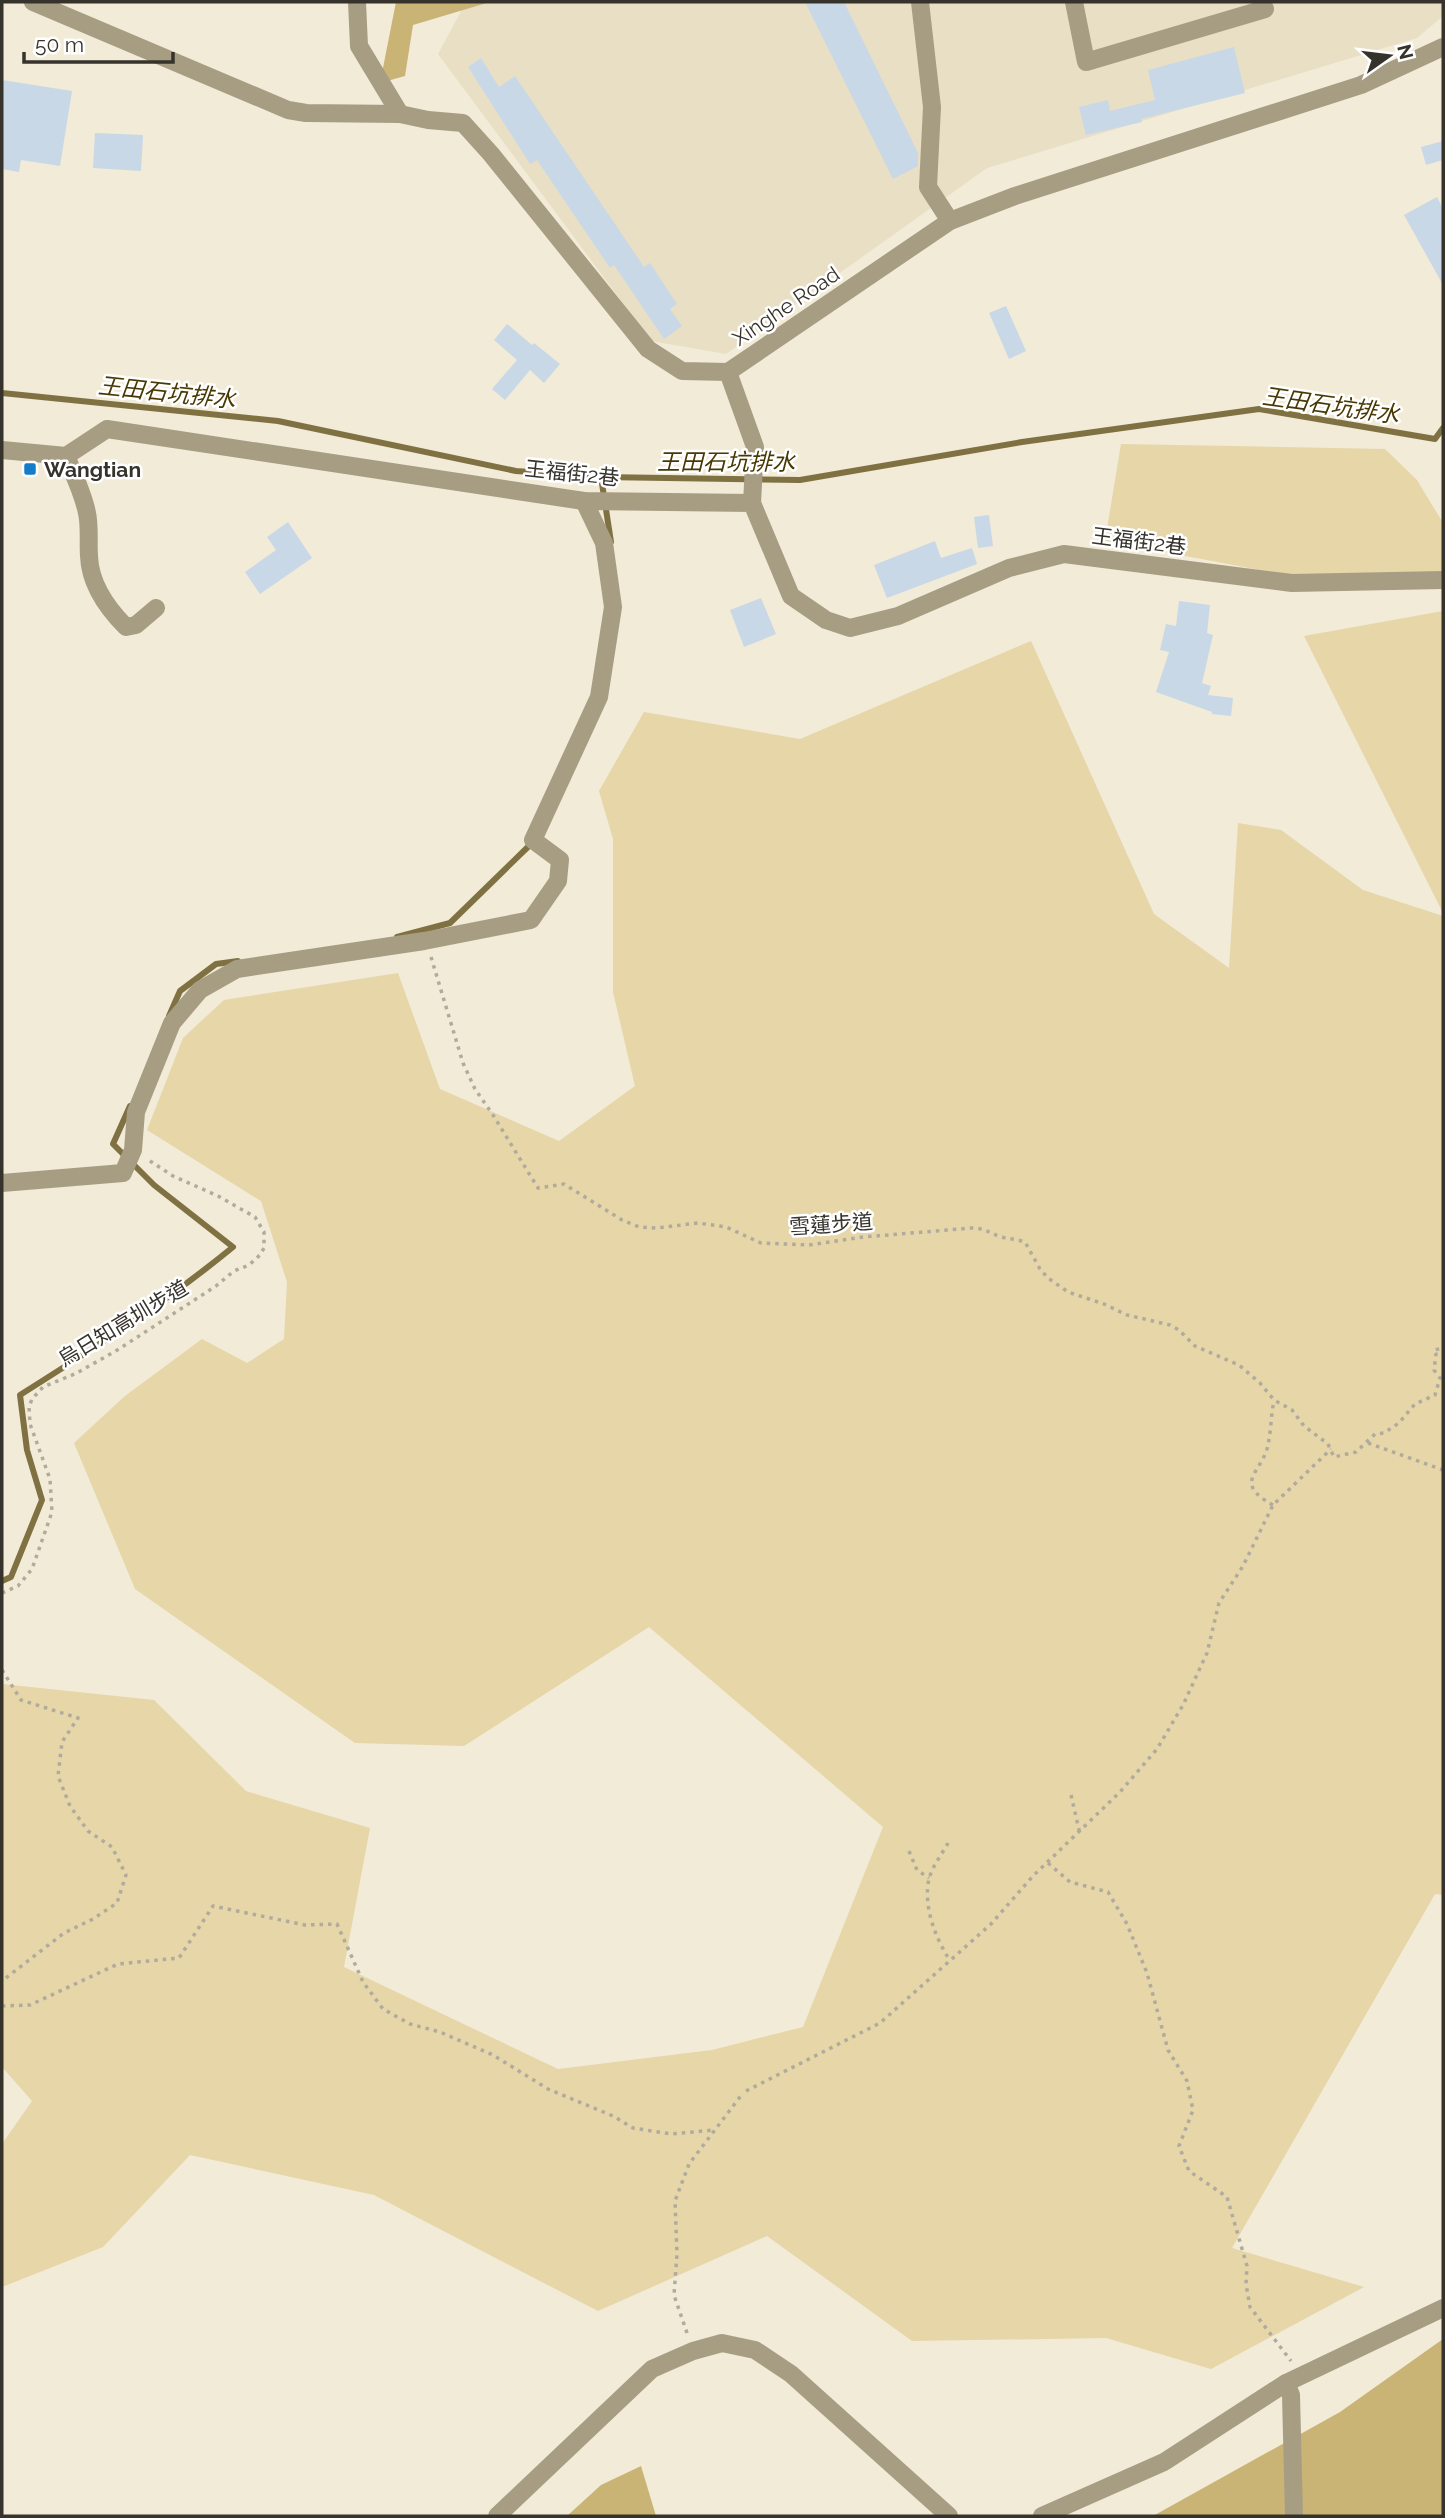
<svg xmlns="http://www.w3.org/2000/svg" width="1445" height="2518" font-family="Raleway,'Noto Sans TC',sans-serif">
  <rect width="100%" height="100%" fill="#f1ebd8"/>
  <path fill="#e8dfc5" d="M466 2H1443V16L1417 38 987 168 726 354 651 341 438 54Z"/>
  <g fill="#e6d6a8">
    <path d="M1121 444 1385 449 1417 480 1443 523V574L1356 588 1105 541Z"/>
    <path d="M1443 611V913L1304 636Z"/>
    <path d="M1031 641 1154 914 1229 968 1238 823 1281 830 1363 890 1443 916V1895L1435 1894 1232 2248 1364 2287 1211 2369 1106 2338 912 2341 767 2236 598 2311 374 2195 190 2155 103 2247 2 2287V2144L32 2101 2 2067V1684L154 1700 246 1791 370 1828 344 1967 558 2069 712 2050 803 2027 883 1827 649 1627 464 1746 355 1743 135 1589 74 1443 125 1396 202 1339 247 1363 284 1339 287 1282 261 1201 147 1130 183 1038 224 1000 398 973 440 1089 559 1141 635 1086 613 992V839L599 791 644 712 800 739Z"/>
  </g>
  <g fill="#cab475">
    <path d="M396 2H490L413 25 405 76 380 83Z"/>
    <path d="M1443 2339V2516H1153L1340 2412Z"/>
    <path d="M641 2466 656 2516H567L601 2485Z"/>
  </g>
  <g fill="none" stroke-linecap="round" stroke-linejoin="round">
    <g stroke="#807143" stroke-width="6">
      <path d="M2 393 278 421 516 471 601 477 800 480 1022 442 1259 409 1435 439 1443 428"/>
      <path d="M601 477 611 542"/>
      <path d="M397 937 450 923 533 842"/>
      <path d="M169 1016 180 991 216 964 238 961"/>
      <path d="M2 1581 11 1577 42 1500 27 1450 20 1395C93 1349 166 1302 233 1247L154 1185 113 1144 130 1106"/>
    </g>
  </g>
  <g fill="#c9d8e7">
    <path d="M805 2H844L918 153V166L893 179Z"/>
    <path d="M1234 47 1245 93 1141 119 1142 122 1086 135 1079 107 1108 100 1110 111 1155 100 1148 70Z"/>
    <path d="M481 58 499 87 515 76 644 267 650 263 677 304 670 309 682 326 664 339 614 265 610 268 537 160 530 164 468 67Z"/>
    <path d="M2 80 72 91 60 166 21 160 19 172 2 169Z"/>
    <path d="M95 133 143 135 141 171 93 168Z"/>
    <path d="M1443 141V160L1426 165 1421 147Z"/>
    <path d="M1437 197 1443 209V285L1404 215Z"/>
    <path d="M1006 306 1026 351 1009 359 989 313Z"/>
    <path d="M507 324 532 345 534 343 560 364 544 383 530 370 505 400 492 389 517 360 494 340Z"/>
    <path d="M989 515 993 546 978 548 974 517Z"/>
    <path d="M288 522 312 558 260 594 245 572 276 550 267 537Z"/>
    <path d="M935 541 941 558 972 548 977 564 887 598 874 565Z"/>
    <path d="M761 598 776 634 744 647 730 610Z"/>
    <path d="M1179 601 1210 605 1207 633 1213 635 1202 683 1211 686 1208 695 1233 698 1231 716 1212 714V712L1156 692 1169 652 1160 650 1166 624 1176 626Z"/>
  </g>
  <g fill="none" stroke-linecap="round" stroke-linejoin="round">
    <g stroke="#b0ab9d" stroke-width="3.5" stroke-dasharray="3.5 5" stroke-linecap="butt">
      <path d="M431 957 463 1063 475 1089 493 1115 538 1188 564 1184 622 1220 639 1227 657 1228 698 1223 726 1227 761 1243 809 1245 863 1237 972 1228C984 1228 990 1233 1001 1237 1009 1239 1017 1239 1025 1242L1040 1269 1048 1278 1068 1292 1104 1304 1127 1315 1170 1325 1179 1330 1195 1346 1239 1365 1260 1383 1274 1400 1292 1410 1304 1426 1328 1444 1334 1457 1356 1452 1375 1434 1384 1433 1399 1423 1415 1404 1435 1395 1440 1378 1434 1370 1436 1354 1434 1350 1443 1348"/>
      <path d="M1368 1443 1443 1470"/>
      <path d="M1273 1505C1231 1482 1263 1472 1268 1445 1271 1431 1271 1415 1274 1400"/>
      <path d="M2 1593 18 1586 32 1569 52 1512 50 1479 30 1424 29 1407 32 1399 43 1387 77 1373 119 1349 216 1286 234 1271 249 1265 260 1255 264 1248V1232L255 1217 218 1196 173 1176 147 1159"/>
      <path d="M2 1670 21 1700 78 1718 62 1742 58 1776 70 1806 88 1831 112 1847 126 1875 117 1903 93 1919 64 1933 2 1981"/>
      <path d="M1071 1795 1080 1834"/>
      <path d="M948 1843C942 1854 932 1867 929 1879 923 1906 935 1937 949 1959"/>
      <path d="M909 1851 917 1870 929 1878"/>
      <path d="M1048 1863 1070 1882 1108 1892 1127 1924 1147 1973 1168 2050 1187 2081 1193 2110 1179 2146 1189 2171 1227 2197 1247 2266 1246 2284 1250 2307 1291 2361"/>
      <path d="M2 2006 30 2005 118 1964 179 1958 213 1906 305 1925 337 1924 363 1982 383 2009 410 2024 440 2032 493 2055 548 2089 613 2116 633 2128 671 2134 714 2130"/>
      <path d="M746 2091 880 2023 991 1924 1033 1876 1120 1792 1157 1749 1183 1705 1207 1653 1219 1603 1243 1566 1273 1505 1331 1449"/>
      <path d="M687 2333 674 2295 677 2254 675 2201 689 2164 743 2093"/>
    </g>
    <g stroke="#a79d83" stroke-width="18">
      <path d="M33 2 288 110 306 113 400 114 428 120 463 123 491 154 648 349 682 371 728 372 950 221 1015 196 1361 85 1443 47"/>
      <path d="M357 2 359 46 400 114"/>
      <path d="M920 2 932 107 928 187 950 221"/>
      <path d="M1074 2 1086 62 1265 9"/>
      <path d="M728 372 755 447 752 503"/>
      <path d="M2 450 66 456 107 429 584 501 752 503 791 596 826 620 850 628 898 616 1009 568 1064 554 1292 583 1443 580"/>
      <path d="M66 456C74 475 83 493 87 513 90 527 88 542 89 556 90 584 107 608 126 627L136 625 156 608"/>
      <path d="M2 1183 123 1173 133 1150 136 1112 172 1023 200 990 237 969 424 941 531 920 558 881 560 860 533 840 599 697 613 607 604 543 584 501"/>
      <path d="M1286 2383 1291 2395 1294 2516"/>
      <path d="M497 2516 652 2369 693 2351 722 2343 755 2350 791 2374 949 2516"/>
      <path d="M1042 2516 1164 2462 1286 2383 1443 2308"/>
    </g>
  </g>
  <rect fill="#157dc8" stroke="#fff" stroke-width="2.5" x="23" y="462" width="14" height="14" rx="3.5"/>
  <g text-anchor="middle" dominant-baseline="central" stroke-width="5" stroke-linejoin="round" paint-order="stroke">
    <g font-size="21" fill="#36332c" stroke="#fff">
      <text transform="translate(786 306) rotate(-34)">Xinghe Road</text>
      <text transform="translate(572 473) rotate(6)">王福街2巷</text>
      <text transform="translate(1139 541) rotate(7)">王福街2巷</text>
      <text transform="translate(831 1224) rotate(-4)">雪蓮步道</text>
      <text transform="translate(123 1323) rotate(-31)">烏日知高圳步道</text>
    </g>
    <g font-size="21" font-weight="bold" fill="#36332c" stroke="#fff" text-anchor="start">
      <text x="44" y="469">Wangtian</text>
    </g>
    <g font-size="23" font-style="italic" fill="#483803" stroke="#fff">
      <text transform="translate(167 392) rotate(6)">王田石坑排水</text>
      <text transform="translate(1331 405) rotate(8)">王田石坑排水</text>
      <text x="726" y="461">王田石坑排水</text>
    </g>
  </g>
  <rect width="1445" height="2518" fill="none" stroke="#36332c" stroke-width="7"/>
  <g transform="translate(1389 56) rotate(76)" stroke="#ffffff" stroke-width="5" paint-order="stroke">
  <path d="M0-5L12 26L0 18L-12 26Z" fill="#36332c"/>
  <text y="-10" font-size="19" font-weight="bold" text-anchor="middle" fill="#36332c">N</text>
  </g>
  <path d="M24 52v10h149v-10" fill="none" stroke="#36332c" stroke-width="3.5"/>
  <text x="35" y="52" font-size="21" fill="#36332c" stroke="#ffffff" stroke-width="5" paint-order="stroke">50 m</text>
</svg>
